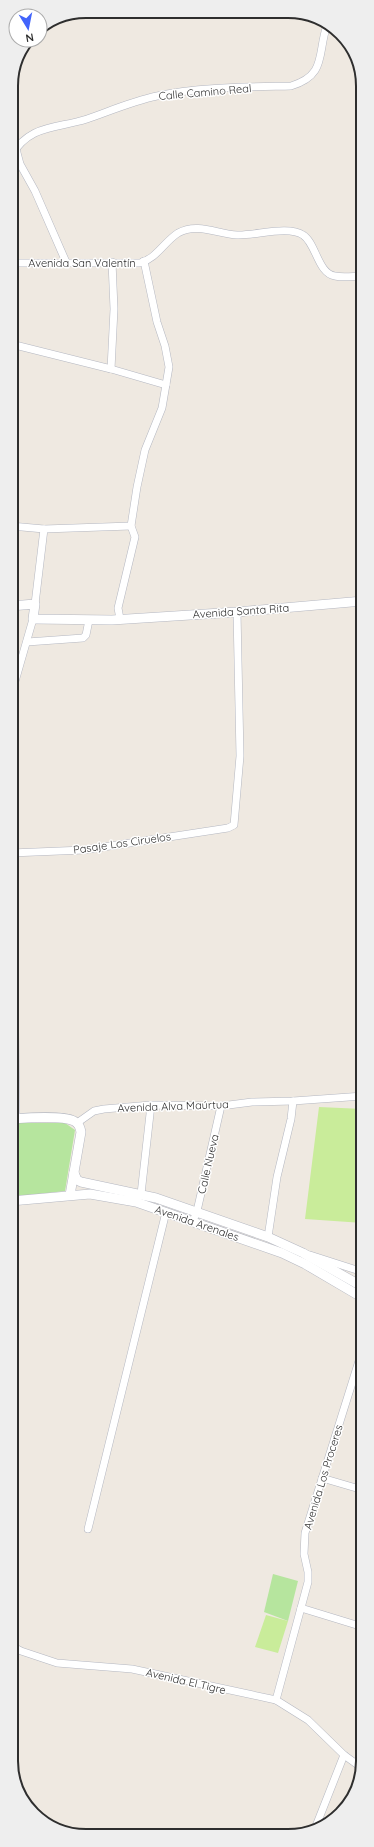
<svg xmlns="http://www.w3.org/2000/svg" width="374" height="1847" font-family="Quicksand,sans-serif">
  <rect width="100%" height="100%" fill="#efe9e1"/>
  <g fill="#b6e59e">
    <path d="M11 1123H65L75 1130 65 1191 13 1197 11 1195Z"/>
    <path d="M273 1574 298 1581 288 1621 264 1612Z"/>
  </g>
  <g fill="#c9ec9a">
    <path d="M319 1107 363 1109V1223L305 1219Z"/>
    <path d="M266 1615 288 1621 278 1653 255 1647Z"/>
  </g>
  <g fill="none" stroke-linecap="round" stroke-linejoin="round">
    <g stroke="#b4b7c1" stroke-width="8">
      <g id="street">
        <path d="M11 145 16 149 20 164 35 191 66 262"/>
        <path d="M11 156C30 124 56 129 87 119 110 111 133 101 157 96 196 87 249 87 291 86 327 75 317 54 327 25"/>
        <path d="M11 263H140C157 258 164 242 178 233 197 222 218 234 237 235 255 236 288 225 303 235 316 243 318 274 335 276 344 278 354 276 362 276"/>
        <path d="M11 344 111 369 166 385"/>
        <path d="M111 369 114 309 112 262"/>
        <path d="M11 526 44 529 131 526"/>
        <path d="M35 604 44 529"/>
        <path d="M120 619 118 608 135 537 131 526 137 487 145 450 162 408 169 367 165 346 157 322 144 261"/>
        <path d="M27 642 83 638 86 635 89 620"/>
        <path d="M12 692 33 619"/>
        <path d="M11 853 84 850 228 828 234 825 240 756 237 612"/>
        <path d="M13 854 16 1119"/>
        <path d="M77 1123 94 1111 104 1109 151 1105 221 1106 252 1102 293 1101 363 1096"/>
        <path d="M141 1194 151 1105"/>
        <path d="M193 1221 197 1211 221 1106"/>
        <path d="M268 1237 277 1177 291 1119 293 1101"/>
        <path d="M310 1255 363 1272"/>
        <path d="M322 1478 363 1490"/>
        <path d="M88 1529 166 1212"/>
        <path d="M301 1608 363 1627"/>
        <path d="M12 1646 21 1651 57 1663 132 1669 276 1700 308 1720 344 1755 362 1768"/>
        <path d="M276 1700 308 1582V1572L304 1554 305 1533 363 1348"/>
        <path d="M316 1826 344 1755"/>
      </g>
    </g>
    <g stroke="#b4b7c1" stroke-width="10">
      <g id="secondary">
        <path d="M11 606 35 604 33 619 112 620 237 612 363 601"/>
        <path d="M11 1119C26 1118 62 1115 74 1121 79 1124 80 1127 81 1132L70 1195"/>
        <path d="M74 1173 77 1180 81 1182 156 1198 268 1237 303 1253 363 1287"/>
        <path d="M11 1201 90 1194 136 1202 282 1253 305 1264 363 1298"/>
        <path d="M69 1834 74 1835"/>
      </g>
    </g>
    <use href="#street" stroke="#fff" stroke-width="7"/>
    <use href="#secondary" stroke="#fff" stroke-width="9"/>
  </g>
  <g text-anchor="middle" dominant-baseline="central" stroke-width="3" stroke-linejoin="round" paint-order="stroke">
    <g font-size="11" fill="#2e2e2e" stroke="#fff">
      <text transform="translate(205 92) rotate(-5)">Calle Camino Real</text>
      <text x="82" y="263">Avenida San Valentín</text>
      <text transform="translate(241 611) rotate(-4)">Avenida Santa Rita</text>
      <text transform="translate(122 843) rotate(-8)">Pasaje Los Ciruelos</text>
      <text transform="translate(173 1106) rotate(-2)">Avenida Alva Maúrtua</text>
      <text transform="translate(208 1164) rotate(-77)">Calle Nueva</text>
      <text transform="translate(197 1223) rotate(19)">Avenida Arenales</text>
      <text transform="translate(323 1477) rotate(-73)">Avenida Los Proceres</text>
      <text transform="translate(186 1681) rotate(13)">Avenida El Tigre</text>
    </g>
  </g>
  <path d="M0 0H374V1847H0ZM86 18H288A68 68 0 0 1 356 86V1761A68 68 0 0 1 288 1829H86A68 68 0 0 1 18 1761V86A68 68 0 0 1 86 18Z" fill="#eee" fill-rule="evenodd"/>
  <path fill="none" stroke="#2e2e2e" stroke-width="2" d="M86 18H288A68 68 0 0 1 356 86V1761A68 68 0 0 1 288 1829H86A68 68 0 0 1 18 1761V86A68 68 0 0 1 86 18Z"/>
  <g transform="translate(28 28) rotate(170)"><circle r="19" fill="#ffffff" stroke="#ababab"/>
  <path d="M0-3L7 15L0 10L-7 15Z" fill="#4264fb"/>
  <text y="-6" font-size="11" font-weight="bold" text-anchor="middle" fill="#2e2e2e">N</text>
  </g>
</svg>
